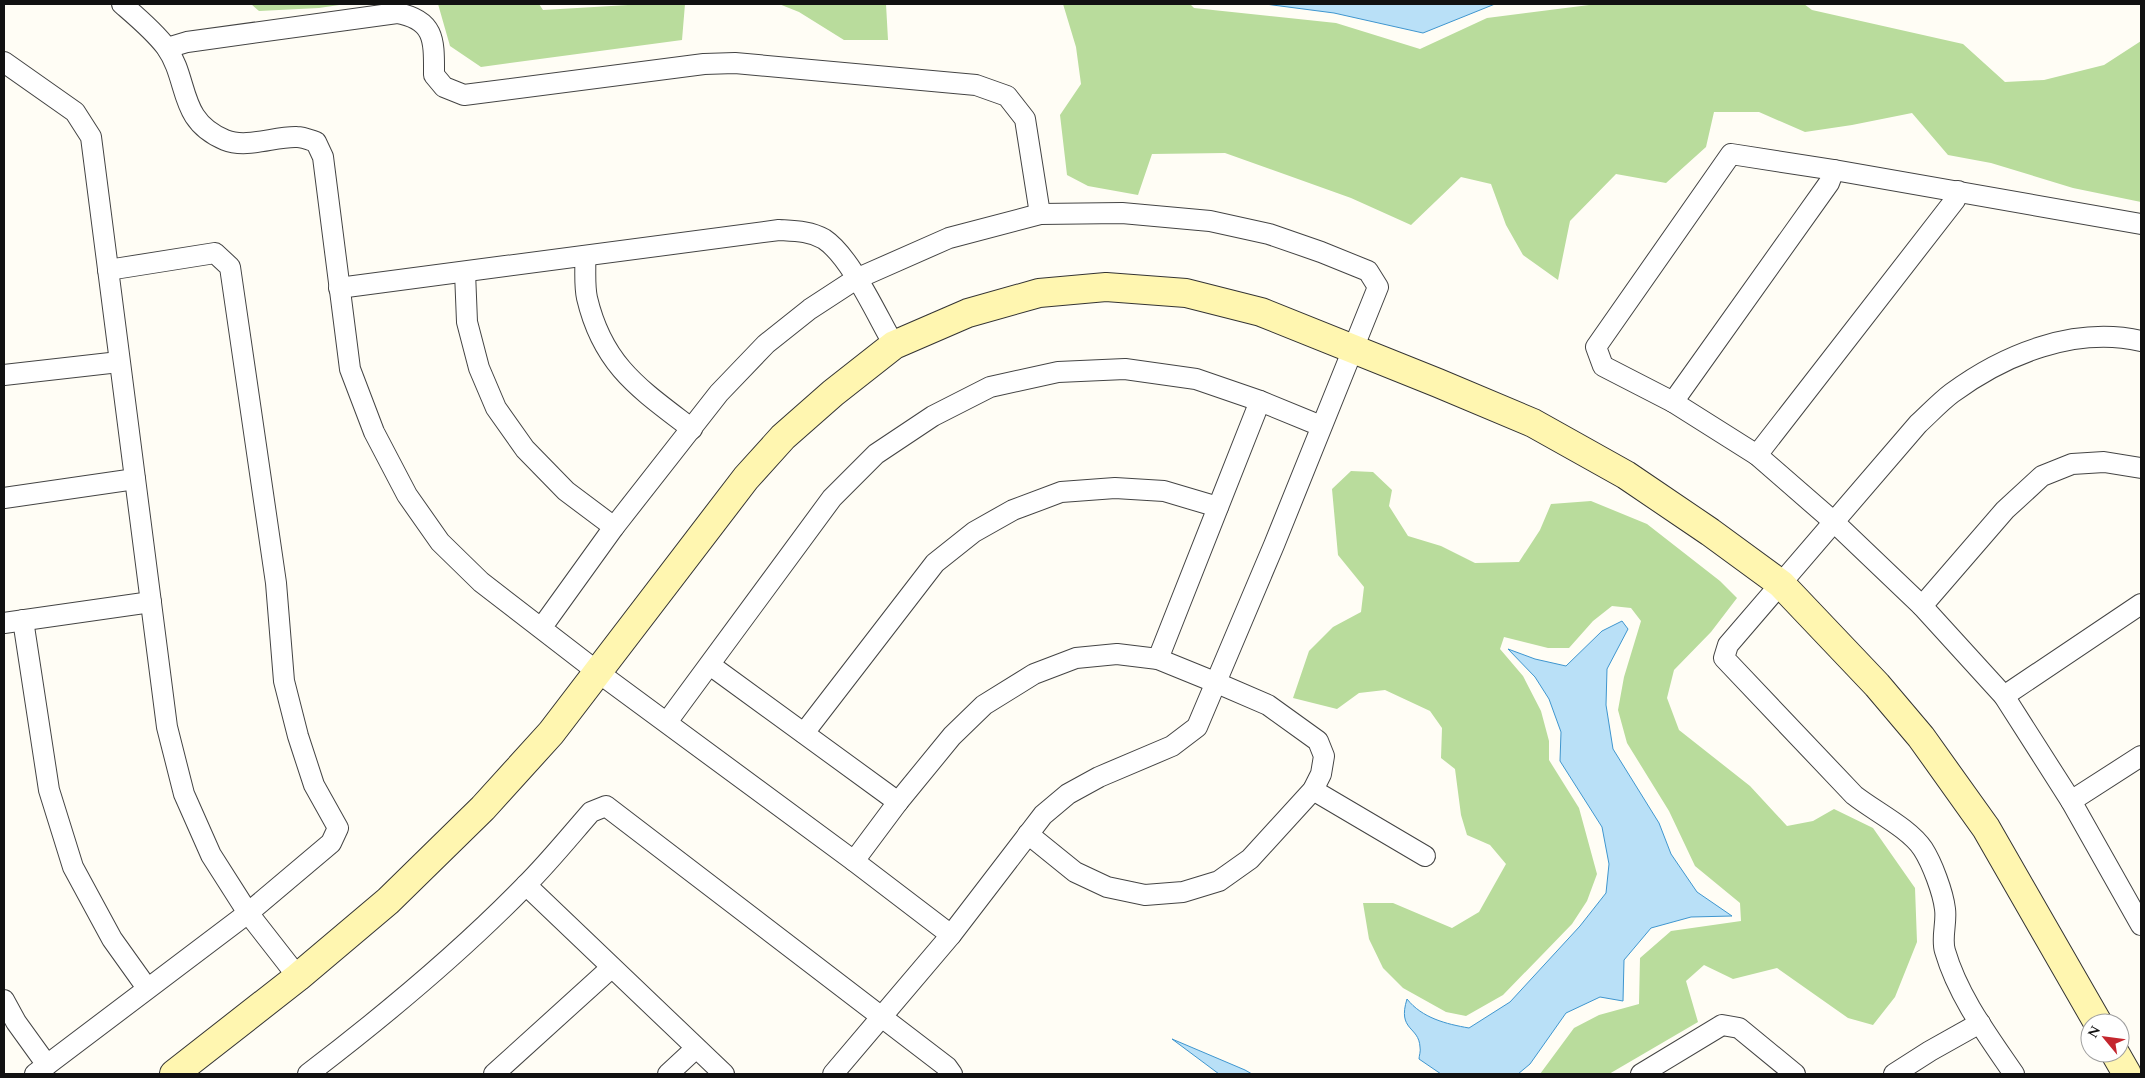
<svg xmlns="http://www.w3.org/2000/svg" width="2145" height="1078" font-family="Spectral,serif">
  <rect width="100%" height="100%" fill="#fffdf5"/>
  <g fill="#b9dc9c">
    <path d="M251 4H346L319 8 259 11Z"/>
    <path d="M438 4H539L543 10 645 4H685L682 40 481 67 450 46Z"/>
    <path d="M779 4H886L888 40H844L799 12Z"/>
    <path d="M1063 4H1190L1194 8 1336 23 1420 49 1487 18 1597 4H1804L1812 10 1963 44 2005 82 2044 80 2104 65 2141 41V202L2073 188 1991 163 1948 155 1912 113 1852 125 1805 132 1759 112H1714L1706 147 1666 183 1616 174 1570 221 1558 280 1523 255 1506 225 1491 184 1461 177 1411 225 1351 198 1225 153 1152 154 1138 195 1088 186 1067 175 1060 115 1081 84 1076 47Z"/>
    <path d="M1351 471 1373 472 1392 490 1389 506 1408 536 1441 546 1475 563 1519 562 1540 530 1551 504 1591 501 1647 524 1720 581 1737 598 1711 632 1674 670 1667 698 1679 730 1750 786 1787 826 1813 821 1834 809 1873 828 1915 888 1917 942 1895 997 1873 1025 1848 1018 1777 968 1733 979 1704 965 1686 981 1698 1022 1609 1074H1540L1574 1028 1599 1015 1639 1004 1640 958 1671 931 1741 921 1740 903 1695 866 1669 811 1627 743 1618 710 1624 677 1641 621 1631 608 1612 606 1593 621 1569 648H1548L1504 637 1500 649 1523 676 1541 711 1549 741V760L1579 808 1597 874 1587 901 1572 924 1503 995 1466 1016 1446 1012 1403 988 1383 968 1369 939 1363 903H1393L1452 928 1479 912 1506 864 1490 845 1467 835 1461 815 1455 769 1441 758 1442 728 1430 711 1385 690 1359 693 1337 709 1293 698 1309 651 1333 627 1361 612 1364 587 1338 555 1332 489Z"/>
  </g>
  <g fill="#b9e0f7" stroke="#3f96cf">
    <path d="M1265 4H1495L1423 33 1334 13Z"/>
    <path d="M1622 621 1628 629 1607 669 1606 705 1613 749 1659 823 1671 854 1697 892 1732 916 1691 917 1651 928 1624 960 1623 1001 1600 997 1566 1013 1530 1064 1518 1074H1441L1419 1059C1419 1056 1421 1051 1420 1047 1419 1026 1397 1031 1407 999 1422 1018 1446 1024 1469 1028L1510 1002 1580 926 1606 893 1609 864 1602 827 1560 761 1561 732 1549 699 1535 677 1508 649 1535 659 1566 666 1602 631Z"/>
    <path d="M1172 1039 1245 1070 1252 1074H1219Z"/>
  </g>
  <g fill="none" stroke-linecap="round" stroke-linejoin="round">
    <g stroke="#444" stroke-width="22">
      <g id="street">
        <path d="M122 4C137 17 154 31 166 47 190 81 177 120 225 140 247 149 275 136 297 137 303 137 310 140 316 142L323 157 350 369 374 432 407 495 440 542 481 582 599 673 854 861 951 935 1043 815 1068 794 1099 777 1172 746 1197 727 1274 545 1378 287 1368 271 1321 252 1269 234 1210 221 1122 213 1040 214 949 238 856 279 810 309 766 344 719 393 614 527 542 627"/>
        <path d="M167 48 187 42 397 13C436 20 434 42 434 75L444 87 464 95 704 64 735 63 976 85 1007 96 1025 119 1040 214"/>
        <path d="M4 62 75 112 91 137 167 727 184 794 211 855 248 913 298 977"/>
        <path d="M2141 224 1834 170 1731 154 1596 347 1603 366 1673 402 1757 455 1834 522 1922 606 2004 696 2071 801 2141 925"/>
        <path d="M585 256C586 269 584 284 587 298 603 366 640 389 692 429"/>
        <path d="M465 272 467 322 479 368 496 408 525 449 566 491 614 527"/>
        <path d="M339 288 779 230C795 231 810 231 824 239 851 257 877 316 894 345"/>
        <path d="M4 375 119 362"/>
        <path d="M1673 402 1829 183 1834 170"/>
        <path d="M1757 455 1955 200 1958 191"/>
        <path d="M4 498 135 479"/>
        <path d="M1922 606 2005 510 2042 476 2072 464 2104 462 2141 468"/>
        <path d="M23 620 49 790 73 867 112 939 147 988"/>
        <path d="M4 623 151 602"/>
        <path d="M1158 659 1260 401"/>
        <path d="M710 665 898 802"/>
        <path d="M2004 696 2141 604"/>
        <path d="M667 722 832 498 876 454 933 416 990 387 1058 372 1125 369 1196 379 1260 401 1321 426"/>
        <path d="M804 733 935 563 974 532 1013 510 1061 492 1115 488 1164 491 1218 507"/>
        <path d="M1313 790 1425 856"/>
        <path d="M2071 801 2141 756"/>
        <path d="M854 861 898 802 952 736 984 705 1034 674 1076 658 1117 654 1158 659 1217 683 1268 705 1318 741 1324 756 1321 774 1313 790 1250 859 1219 881 1183 892 1145 895 1107 887 1075 872 1028 834"/>
        <path d="M526 885 724 1074"/>
        <path d="M4 1000 16 1022 47 1065"/>
        <path d="M35 1074 248 913 331 843 338 828 314 785 298 736 284 681 276 583 230 267 215 253 108 270"/>
        <path d="M308 1074C384 1016 459 954 526 885 549 862 570 836 591 812L606 806 947 1067 952 1074"/>
        <path d="M494 1074 611 968"/>
        <path d="M668 1074 695 1049"/>
        <path d="M833 1074 951 935"/>
        <path d="M1641 1074 1722 1025 1739 1028 1795 1074"/>
        <path d="M1894 1074 1930 1051 1980 1023"/>
        <path d="M2014 1074C1988 1036 1958 996 1945 951 1941 938 1947 923 1945 909 1943 892 1932 863 1923 849 1909 828 1874 811 1854 795L1724 658 1728 645 1918 424C1929 414 1940 402 1952 393 2005 354 2075 326 2141 341"/>
      </g>
    </g>
    <g stroke="#333" stroke-width="30">
      <g id="secondary">
        <path d="M2115 1053 2127 1074"/>
        <path d="M174 1074 298 977 388 901 483 808 551 733 746 478 783 437 833 393 894 345 968 313 1039 293 1106 287 1186 293 1261 312 1438 383 1533 423 1626 475 1710 532 1781 584 1877 685 1921 737 1986 828 2098 1023"/>
      </g>
    </g>
    <use href="#street" stroke="#fff" stroke-width="20"/>
    <use href="#secondary" stroke="#fff6b0" stroke-width="28"/>
  </g>
  <rect width="2145" height="1078" fill="none" stroke="#111111" stroke-width="10"/>
  <g transform="translate(2105 1038) rotate(299)"><circle r="24" fill="#ffffff" stroke="#a0a0a0"/>
  <path d="M0-4L9 19L0 12L-9 19Z" fill="#c4262e"/>
  <text y="-8" font-size="14" font-weight="bold" text-anchor="middle" fill="#111111">N</text>
  </g>
</svg>
